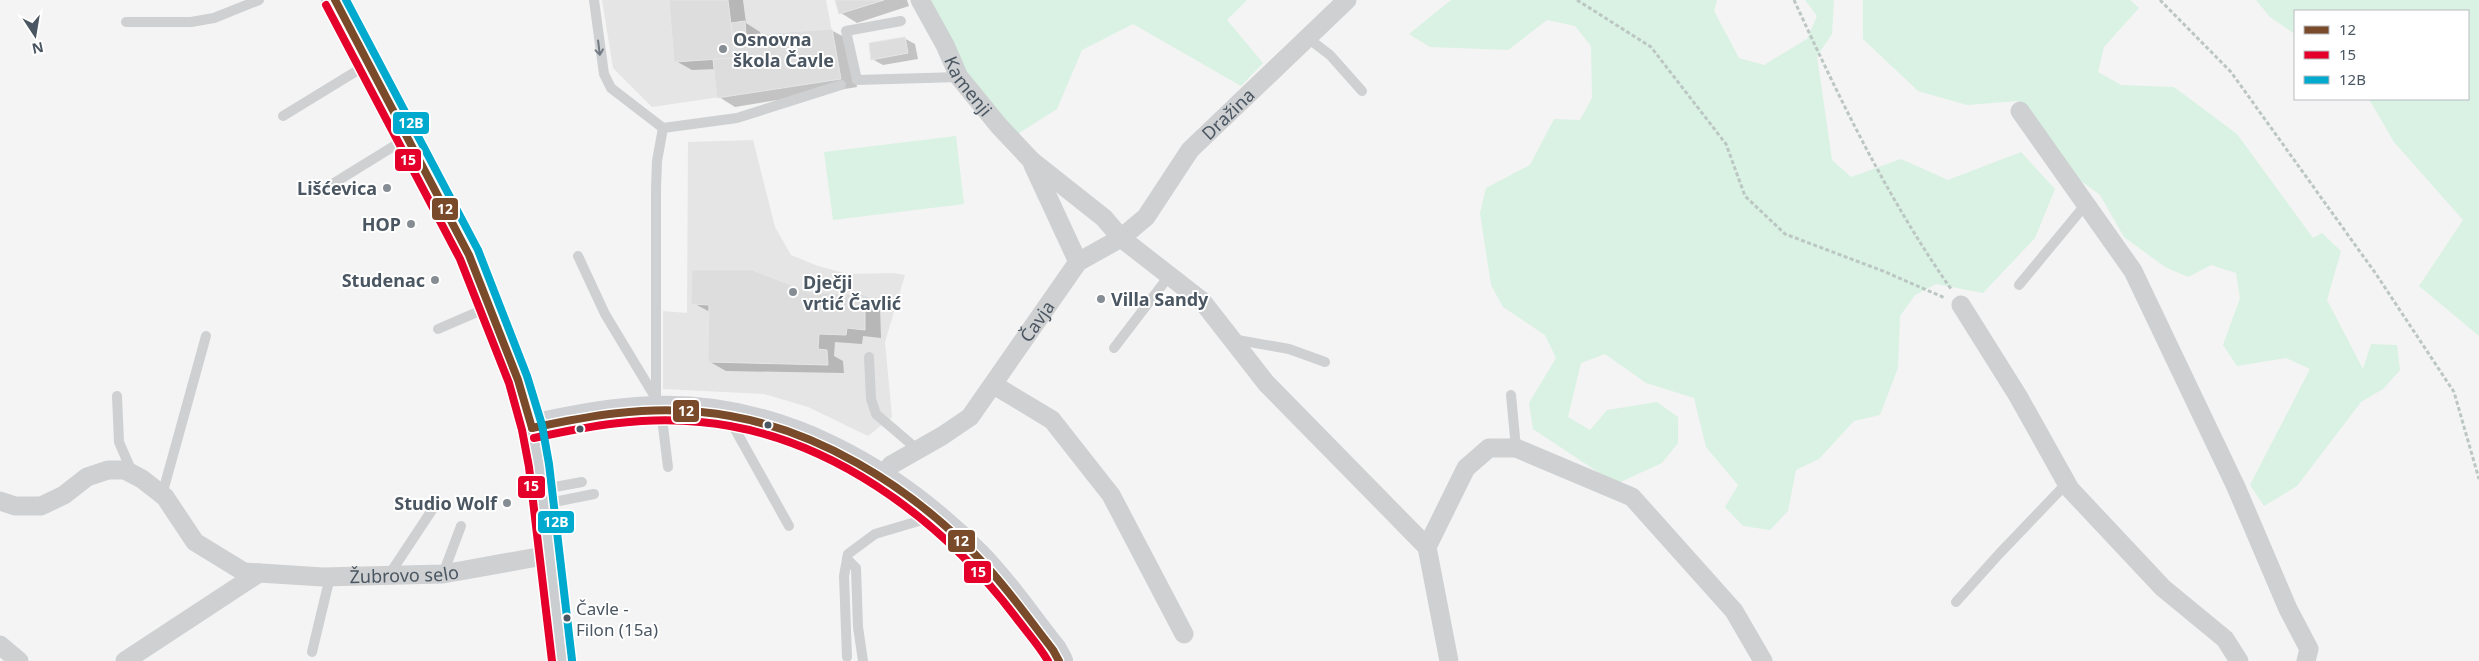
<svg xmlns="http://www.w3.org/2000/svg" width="2479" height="661" font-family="'Noto Sans',sans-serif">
  <rect width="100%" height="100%" fill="#f4f4f4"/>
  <g fill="#e6e5e6">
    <path d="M602 0H826L841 79 652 107 613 68Z"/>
    <path d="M753 140 775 227 791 255 818 266 848 274 893 273 905 275 885 342 892 417 868 436 808 407 764 394 663 389V311L687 313 688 142Z"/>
  </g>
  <g fill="#d9f2e3">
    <path d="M929 0H1247L1227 20 1263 63 1241 86 1133 24 1082 50 1057 109 1016 135 964 69Z"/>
    <path d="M1451 0H1717L1714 11 1739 58 1764 65 1807 39 1817 16 1805 0H1834L1832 34 1817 56 1832 160 1851 177 1901 159 1948 180 2021 152 2055 189 2035 238 1983 293 1936 284 1915 295 1900 316 1898 368 1880 415 1854 421 1819 459 1796 470 1788 511 1770 530 1743 526 1725 507 1738 485 1706 447 1694 398 1646 383 1605 354 1581 363 1568 417 1590 430 1607 410 1657 402 1678 417V443L1662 463 1616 484 1533 429 1529 403 1556 358 1545 335 1503 307 1491 285 1480 213 1486 188 1530 165 1554 119 1580 120 1592 98 1591 46 1575 26 1547 20 1508 50 1430 47 1409 34Z"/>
    <path d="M1863 0H2130L2139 8 2104 47 2098 72 2121 85 2174 87 2237 134 2313 238 2322 233 2341 251 2327 300 2363 369 2371 344 2397 345 2400 370 2383 389 2361 402 2297 486 2264 506 2250 485 2310 369 2286 358 2237 366 2223 345 2240 298 2236 273 2211 265 2188 277 2165 267 2124 237 2100 195 2035 147 2018 101 1967 105 1918 91 1863 39Z"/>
    <path d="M2256 0H2479V336L2419 286 2463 220 2394 142 2369 99H2468V11H2295V34L2270 17Z"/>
    <path d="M956 136 964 204 833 220 824 152Z"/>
  </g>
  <g fill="#0003">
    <path d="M670 0H743L746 23 760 32 761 35 831 30 848 39 857 87 735 107 719 97 716 69 692 70 676 61Z"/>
    <path d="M836 0H907L909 6 857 23 841 13Z"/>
    <path d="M904 38 915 44 918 59 883 65 872 59Z"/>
    <path d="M808 293 864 296 880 306 881 338 863 336 862 344 835 342 834 356 843 361 844 373 726 371 710 362V312L693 303Z"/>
  </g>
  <g fill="#ddddde" stroke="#e5e6e7">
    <path d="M728 0 735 58 674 62 669 0Z"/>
    <path d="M835 0H884L839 14Z"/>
    <path d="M745 21 746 35 832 29 841 79 717 98 713 59 735 58 731 23Z"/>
    <path d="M905 37 908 53 871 60 869 43Z"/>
    <path d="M692 270H752L809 292 865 295V330L847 328 846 335 819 334 818 349 827 350 828 365 708 362 709 305 691 304Z"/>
  </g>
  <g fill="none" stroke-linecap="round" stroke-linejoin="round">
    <g stroke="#bcc7c4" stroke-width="3" stroke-dasharray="4 2.5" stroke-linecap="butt">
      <path d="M1577 0 1651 47 1726 144 1745 196 1785 234 1883 271 1945 298"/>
      <path d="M1794 0C1840 100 1888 199 1951 289"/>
      <path d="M2160 0 2231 72 2376 274 2454 392 2479 479"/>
    </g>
    <g stroke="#ced0d2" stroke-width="10">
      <path d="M594 0 604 74 611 88 663 128"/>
      <path d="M901 21 846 31 857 80 959 77"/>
      <path d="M126 22H191L214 18 259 0"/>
      <path d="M1309 39 1330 55 1362 91"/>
      <path d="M283 116 368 64"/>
      <path d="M321 191 407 138"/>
      <path d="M578 256 605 314 655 397"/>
      <path d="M2019 285 2086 204"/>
      <path d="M438 329 489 307"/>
      <path d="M1232 339 1289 349 1325 362"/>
      <path d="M1114 348 1169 276"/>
      <path d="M869 357 871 399 876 414 918 450"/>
      <path d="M1511 395 1516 448"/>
      <path d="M117 396 119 442 132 472"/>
      <path d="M656 410V188L657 161 663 128 737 118 841 85"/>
      <path d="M661 410 668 467"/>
      <path d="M731 422 789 526"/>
      <path d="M544 489 582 482"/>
      <path d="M162 495 206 336"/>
      <path d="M544 504 594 494"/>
      <path d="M847 559 856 568 858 627 863 661"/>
      <path d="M443 574 461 526"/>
      <path d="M389 575 432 510"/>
      <path d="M1956 602 1999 554 2067 483"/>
      <path d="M312 652 330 577"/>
      <path d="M847 657 844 576 848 554 875 534 929 518"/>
    </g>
    <g stroke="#ced0d2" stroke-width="19">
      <path id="s1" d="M920 0 945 45 959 77 999 126 1032 161 1104 218 1121 238 1146 217 1190 150 1347 0"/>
      <path d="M2020 111 2133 271 2236 487 2288 609 2309 649 2306 661"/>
      <path d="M1033 165 1078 262"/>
      <path d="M1961 305 2018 396 2070 489 2163 588 2225 639 2239 661"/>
      <path d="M994 385 1052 420 1111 495 1184 634"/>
      <path id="s2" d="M881 477 891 465 942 436 970 417 1078 262 1121 238 1202 301 1266 383 1427 547 1449 661"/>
      <path id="s3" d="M0 501 15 506H41L64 495 87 477 108 470H125L142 479 165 497 195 542 244 572 323 577 443 574 549 555"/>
      <path d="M1427 547 1466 468 1489 448H1516L1632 497 1734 611 1763 661"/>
      <path d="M0 645 19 661"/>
      <path d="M125 661 259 573"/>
    </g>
    <path stroke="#ced0d4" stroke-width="28" d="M532 428C573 419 614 411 655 410 779 406 892 470 977 556 1005 584 1028 619 1053 650L1059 661"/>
    <path stroke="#caced1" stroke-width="28" d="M335 0 469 255 518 380 532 428 539 466 562 661"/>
    <g stroke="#fff" stroke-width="11">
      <g id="bus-1">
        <path d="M335 0 469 255 518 380 532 428"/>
        <path d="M532 428C588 416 644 406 701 412 810 422 914 487 987 567 1011 593 1031 622 1053 650L1059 661"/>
      </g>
    </g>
    <g stroke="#fff" stroke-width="11">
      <g id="bus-2">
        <path d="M326 5 460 259 509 383 522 430 529 467 552 661"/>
        <path d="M534 438C589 426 644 416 700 422 826 433 939 517 1014 615 1025 630 1039 645 1048 661"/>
      </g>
    </g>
    <g stroke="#fff" stroke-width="11">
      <path id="bus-3" d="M346 0 478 250 527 376 542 425 549 464 572 660"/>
    </g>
    <use href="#bus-1" stroke="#7a4b2a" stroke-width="8"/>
    <use href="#bus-2" stroke="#e4002b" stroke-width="8"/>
    <use href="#bus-3" stroke="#00a9ce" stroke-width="8"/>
  </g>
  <defs><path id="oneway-shaft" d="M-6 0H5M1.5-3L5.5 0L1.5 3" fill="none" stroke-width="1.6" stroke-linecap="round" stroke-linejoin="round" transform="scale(1.25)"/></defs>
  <use stroke="#727b83" href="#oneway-shaft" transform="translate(599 48) rotate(83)"/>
  <g fill="#868d94" stroke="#fff" stroke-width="2">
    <circle cx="723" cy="49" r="5"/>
    <circle cx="387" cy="188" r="5"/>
    <circle cx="411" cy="224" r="5"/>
    <circle cx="435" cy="280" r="5"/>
    <circle cx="793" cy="292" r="5"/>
    <circle cx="1101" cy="299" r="5"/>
    <circle cx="507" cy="503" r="5"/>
  </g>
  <g fill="#4a5661" stroke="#fff" stroke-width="2">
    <circle cx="768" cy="425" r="4.5"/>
    <circle cx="580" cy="429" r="4.5"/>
    <circle cx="567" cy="618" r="4.5"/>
  </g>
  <g text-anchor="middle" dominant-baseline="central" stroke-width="4" stroke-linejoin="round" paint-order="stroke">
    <g font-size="17" fill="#4a5661" stroke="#fff" text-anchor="start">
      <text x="576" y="608">Čavle -<tspan x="576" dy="21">Filon (15a)</tspan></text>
    </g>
    <g font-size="18" font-weight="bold" fill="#4a5661" stroke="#fff" text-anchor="end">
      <text x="733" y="39" text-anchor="start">Osnovna<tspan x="733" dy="21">škola Čavle</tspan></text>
      <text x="377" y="188">Lišćevica</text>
      <text x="401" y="224">HOP</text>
      <text x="425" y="280">Studenac</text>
      <text x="803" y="282" text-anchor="start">Dječji<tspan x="803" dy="21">vrtić Čavlić</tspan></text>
      <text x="1111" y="299" text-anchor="start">Villa Sandy</text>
      <text x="497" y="503">Studio Wolf</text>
    </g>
    <g font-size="18" fill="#4a5661" stroke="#fff">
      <text stroke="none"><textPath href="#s1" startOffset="99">Kamenji</textPath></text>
      <text stroke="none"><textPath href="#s1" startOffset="481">Dražina</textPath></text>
      <text stroke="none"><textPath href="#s2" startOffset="225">Čavja</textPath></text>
      <text stroke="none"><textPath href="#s3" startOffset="456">Žubrovo selo</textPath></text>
    </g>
  </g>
  <g stroke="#fff" stroke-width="2">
    <rect x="392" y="111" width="38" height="24" rx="5" fill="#00a9ce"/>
    <rect x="394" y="148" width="28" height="24" rx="5" fill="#e4002b"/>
    <rect x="431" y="197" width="28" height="24" rx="5" fill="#7a4b2a"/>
    <rect x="672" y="399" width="28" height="24" rx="5" fill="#7a4b2a"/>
    <rect x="517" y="475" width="29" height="24" rx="5" fill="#e4002b"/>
    <rect x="537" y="510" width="38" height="24" rx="5" fill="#00a9ce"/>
    <rect x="947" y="529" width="29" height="24" rx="5" fill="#7a4b2a"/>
    <rect x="963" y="560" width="29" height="24" rx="5" fill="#e4002b"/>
  </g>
  <g font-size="14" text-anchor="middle" font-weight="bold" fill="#fff">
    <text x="411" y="128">12B</text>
    <text x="408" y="165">15</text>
    <text x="445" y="214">12</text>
    <text x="686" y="416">12</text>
    <text x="531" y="491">15</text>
    <text x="556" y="527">12B</text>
    <text x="961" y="546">12</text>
    <text x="978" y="577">15</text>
  </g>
  <rect x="2294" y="10" width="175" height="90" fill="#ffffff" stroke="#b7bbc0"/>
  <rect x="2304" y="26" width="25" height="8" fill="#7a4b2a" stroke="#b7bbc0"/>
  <text x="2339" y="35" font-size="15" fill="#4a5661">12</text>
  <rect x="2304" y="51" width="25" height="8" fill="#e4002b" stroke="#b7bbc0"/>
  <text x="2339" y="60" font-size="15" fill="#4a5661">15</text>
  <rect x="2304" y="76" width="25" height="8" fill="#00a9ce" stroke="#b7bbc0"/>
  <text x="2339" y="85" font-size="15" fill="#4a5661">12B</text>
  <g transform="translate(35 35) rotate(168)" stroke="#ffffff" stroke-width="4" paint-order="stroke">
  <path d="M0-4L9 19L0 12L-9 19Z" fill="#4a5661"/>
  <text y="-8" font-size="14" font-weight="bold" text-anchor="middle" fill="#4a5661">N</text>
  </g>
</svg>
